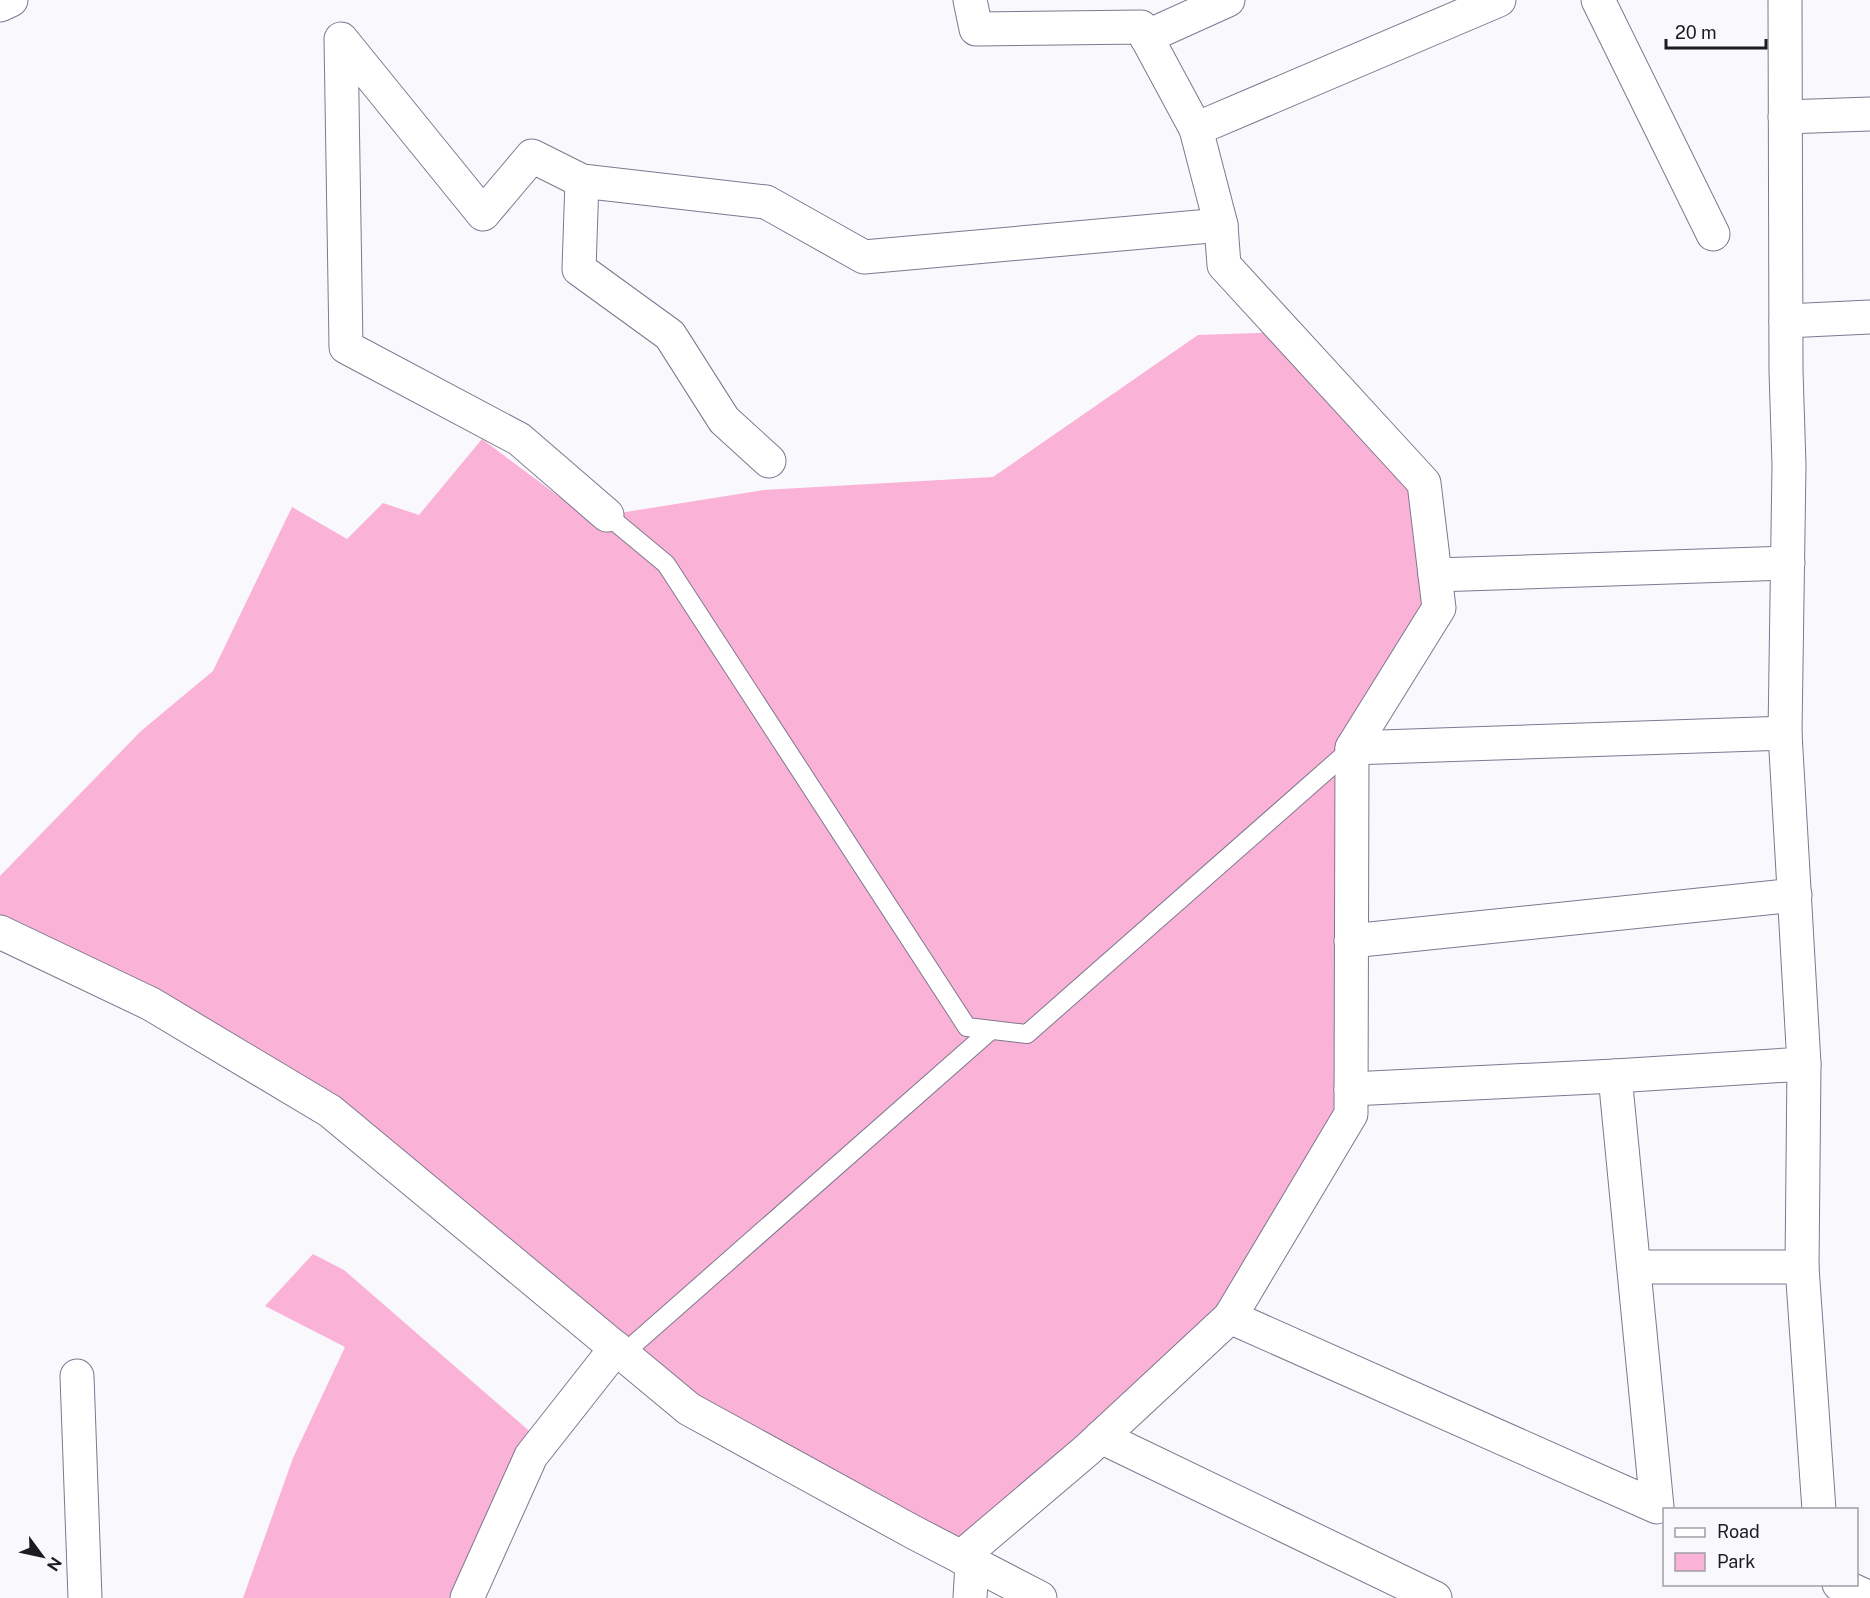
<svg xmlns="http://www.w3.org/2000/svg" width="1870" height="1598" font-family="'Public Sans',sans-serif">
  <rect width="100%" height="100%" fill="#f9f8fd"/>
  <g fill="#fbb2d7">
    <path d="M1286 332 1424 483 1439 608 1352 748 1351 1089 1237 1305 961 1557 689 1409 312 1100 0 917V876L141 731 213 671 292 507 347 539 383 503 419 515 482 439 573 507 607 515 764 490 993 477 1198 335Z"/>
    <path d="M313 1254 344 1270 542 1442 467 1598H243L293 1458 345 1347 265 1306Z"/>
  </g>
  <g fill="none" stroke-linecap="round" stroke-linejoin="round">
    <g stroke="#7d7890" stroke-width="20">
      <g id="lane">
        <path d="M607 515 666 564 967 1027 1027 1034 1352 748"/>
        <path d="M623 1354 991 1030"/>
      </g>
    </g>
    <g stroke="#7d7890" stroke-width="35">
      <g id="street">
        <path d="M1598 0 1713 234"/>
        <path d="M1146 37 1228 0"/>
        <path d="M1785 117 1870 114"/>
        <path d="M1196 129 1499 0"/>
        <path d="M582 181 579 269 670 335 724 420 769 461"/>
        <path d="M1786 321 1870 317"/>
        <path d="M607 515 519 439 346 347 341 39 483 214 532 156 582 181 766 202 864 257 1221 225"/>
        <path d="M1435 575 1788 563"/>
        <path d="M1352 748 1785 733"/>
        <path d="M1351 941 1795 895"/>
        <path d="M1804 1064 1802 1267 1819 1510"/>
        <path d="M1351 1089 1615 1076"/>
        <path d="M1634 1267H1802"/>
        <path d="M1230 1317 1657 1507 1615 1076 1804 1064 1785 733 1789 465 1786 371 1785 0"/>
        <path d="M77 1376 85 1598"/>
        <path d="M1101 1437 1435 1598"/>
        <path d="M961 1557 1087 1450 1230 1317 1351 1114 1352 748 1439 608 1424 483 1224 265 1221 225 1196 129 1141 27 976 29 970 0"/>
        <path d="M1839 1584 1870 1598"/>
        <path d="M467 1598 531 1456 616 1348"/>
        <path d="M970 1598 972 1563"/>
      </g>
    </g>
    <g stroke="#7d7890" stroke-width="35">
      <path id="secondary" d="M0 932 151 1004 330 1111 689 1409 913 1532 1040 1598"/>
    </g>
    <g stroke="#7d7890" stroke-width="35">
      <path id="primary" d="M0 5 11 0"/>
    </g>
    <use href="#lane" stroke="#fff" stroke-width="18"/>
    <use href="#street" stroke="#fff" stroke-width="33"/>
    <use href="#secondary" stroke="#fff" stroke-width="33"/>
    <use href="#primary" stroke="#fff" stroke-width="33"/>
  </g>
  <rect x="1663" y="1508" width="195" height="78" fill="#f9f8fd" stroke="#a19fa6" stroke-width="1.5"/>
  <rect x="1675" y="1528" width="30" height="9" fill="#ffffff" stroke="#a19fa6" stroke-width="1.5"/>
  <text x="1717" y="1538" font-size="18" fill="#1c1a23">Road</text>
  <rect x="1675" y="1553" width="30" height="18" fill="#fbb2d7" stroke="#a19fa6" stroke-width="1.5"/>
  <text x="1717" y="1568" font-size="18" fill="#1c1a23">Park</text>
  <g transform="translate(42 1556) rotate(123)" stroke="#f9f8fd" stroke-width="4.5" paint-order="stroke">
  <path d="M0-4.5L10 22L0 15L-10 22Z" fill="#1c1a23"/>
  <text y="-9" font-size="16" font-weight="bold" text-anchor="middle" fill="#1c1a23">N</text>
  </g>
  <path d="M1666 39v9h100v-9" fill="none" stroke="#1c1a23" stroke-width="3"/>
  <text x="1675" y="39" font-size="18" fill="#1c1a23" stroke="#f9f8fd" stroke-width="4.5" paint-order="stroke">20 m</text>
</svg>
